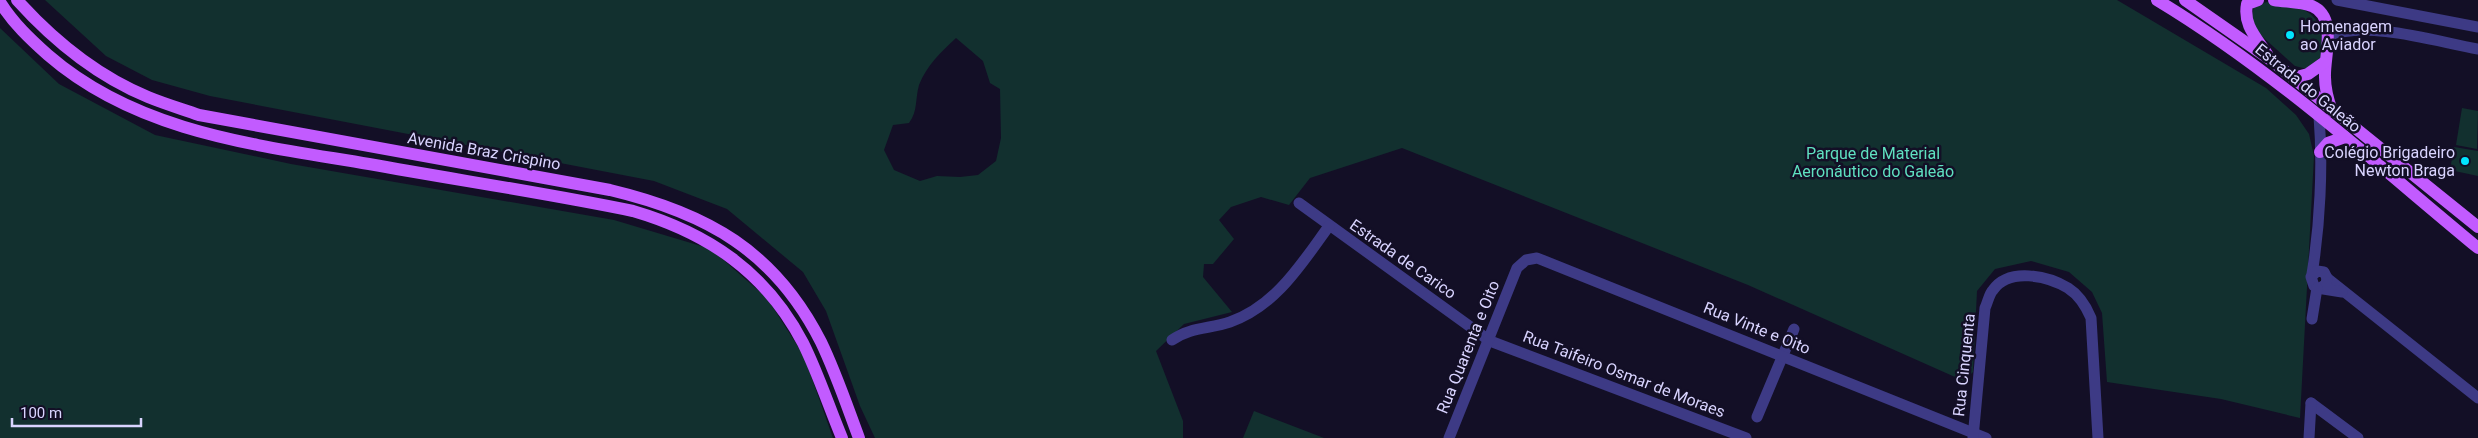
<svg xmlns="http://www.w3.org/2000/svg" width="2478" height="438" font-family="Roboto,sans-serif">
  <rect width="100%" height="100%" fill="#130f26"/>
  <g fill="#12302f" fill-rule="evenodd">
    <path d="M45 0H2117L2266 88 2296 115 2309 134 2314 156 2300 418 2221 399 2107 382 2102 313 2092 292 2069 272 2031 261 1995 269 1977 291 1973 372 1964 381 1748 285 1402 148 1310 178 1289 205 1261 197 1231 207 1219 220 1234 239 1213 264H1204L1203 277 1232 312 1184 324 1156 351 1183 421V438H875L860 406 826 311 803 272 727 209 654 181 210 96 152 80 106 56ZM956 38 983 61 990 83 1000 89 1001 138 996 161 978 175 960 177 937 176 920 181 894 170 884 150 893 125 909 123C918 111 915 99 919 85 927 65 941 52 956 38Z"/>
    <path d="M2267 2C2290 7 2311 4 2320 28 2324 39 2325 45 2323 55L2307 69 2295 66 2255 30 2251 20 2254 6Z"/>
    <path d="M0 28 59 84 155 135 291 164 614 220 711 249 767 298 804 356 833 438H0Z"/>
    <path d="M2462 108 2478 111 2477 149 2456 145Z"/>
    <path d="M2454 147 2478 151V176L2450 170Z"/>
    <path d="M1254 411 1324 438H1243Z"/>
  </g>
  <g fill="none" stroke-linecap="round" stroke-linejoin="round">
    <g stroke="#3d3a85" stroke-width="11">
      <path d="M2337 0 2478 27"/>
      <path d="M2329 35C2371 21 2434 41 2478 49"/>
      <path d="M1299 203 1490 341 1746 438"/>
      <path d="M2312 274C2320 225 2323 166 2319 116"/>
      <path d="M2327 278 2478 398"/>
      <path d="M2320 288 2326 284 2327 278 2324 272 2317 271 2311 277 2314 286 2317 288 2342 292"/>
      <path d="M2312 319 2317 288"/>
      <path d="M1172 340C1190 327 1210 329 1230 322 1276 306 1302 263 1329 226"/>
      <path d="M2311 403 2358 438"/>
      <path d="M1757 417 1794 329"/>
      <path d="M1449 438 1517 268 1526 260 1537 258 1986 438"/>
      <path d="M1973 438 1985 308C1988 302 1989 294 1993 290 2009 267 2048 276 2068 288 2079 295 2086 306 2091 318L2098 438"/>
      <path d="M2309 438 2311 403"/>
    </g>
    <g stroke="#c25bff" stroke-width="12">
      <path d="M17 0C54 41 97 76 148 97 165 104 182 109 199 115L610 190C707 213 775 251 821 342 836 373 847 406 859 438"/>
      <path d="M2157 0C2273 70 2374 162 2478 248"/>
      <path d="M2185 0 2271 60 2478 227"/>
      <path d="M2258 0 2247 4C2243 25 2256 37 2267 54"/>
      <path d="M2274 0C2285 2 2301 2 2312 6 2338 17 2324 57 2325 77 2325 88 2328 100 2332 111"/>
      <path d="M0 2C13 23 30 39 48 55 138 133 257 145 369 164 457 180 546 193 633 211 708 233 766 272 803 343 818 373 829 407 842 438"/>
      <path d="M2293 78 2308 74 2325 62"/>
      <path d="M2320 152 2328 143 2345 137"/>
    </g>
  </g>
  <g fill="#00e5ff" stroke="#130f26" stroke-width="2">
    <circle cx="2290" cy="35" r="5"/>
    <circle cx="2465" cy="161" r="5"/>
  </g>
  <g text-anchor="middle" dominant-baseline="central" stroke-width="5" stroke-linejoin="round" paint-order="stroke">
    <g font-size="16" fill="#d9d4ff" stroke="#130f26" text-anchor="start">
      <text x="2300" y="26">Homenagem<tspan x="2300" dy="18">ao Aviador</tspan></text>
      <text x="2455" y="152" text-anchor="end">Colégio Brigadeiro<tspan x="2455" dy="18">Newton Braga</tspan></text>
    </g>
    <g font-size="16" fill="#d9d4ff" stroke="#130f26">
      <text transform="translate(2308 88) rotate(39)">Estrada do Galeão</text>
      <text transform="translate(484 151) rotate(10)">Avenida Braz Crispino</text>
      <text transform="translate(1403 259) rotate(35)">Estrada de Carico</text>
      <text transform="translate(1757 328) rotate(22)">Rua Vinte e Oito</text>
      <text transform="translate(1468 347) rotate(-68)">Rua Quarenta e Oito</text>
      <text transform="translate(1964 365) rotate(-84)">Rua Cinquenta</text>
      <text transform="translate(1624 374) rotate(21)">Rua Taifeiro Osmar de Moraes</text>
    </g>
    <g font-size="16" fill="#5fe0c0" stroke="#130f26">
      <text x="1873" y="153">Parque de Material<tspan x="1873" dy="18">Aeronáutico do Galeão</tspan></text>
    </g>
  </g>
  <path d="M12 418v8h129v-8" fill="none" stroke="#d9d4ff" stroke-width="2.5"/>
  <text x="20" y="418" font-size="15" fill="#d9d4ff" stroke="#130f26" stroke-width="4" paint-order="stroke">100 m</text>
</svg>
